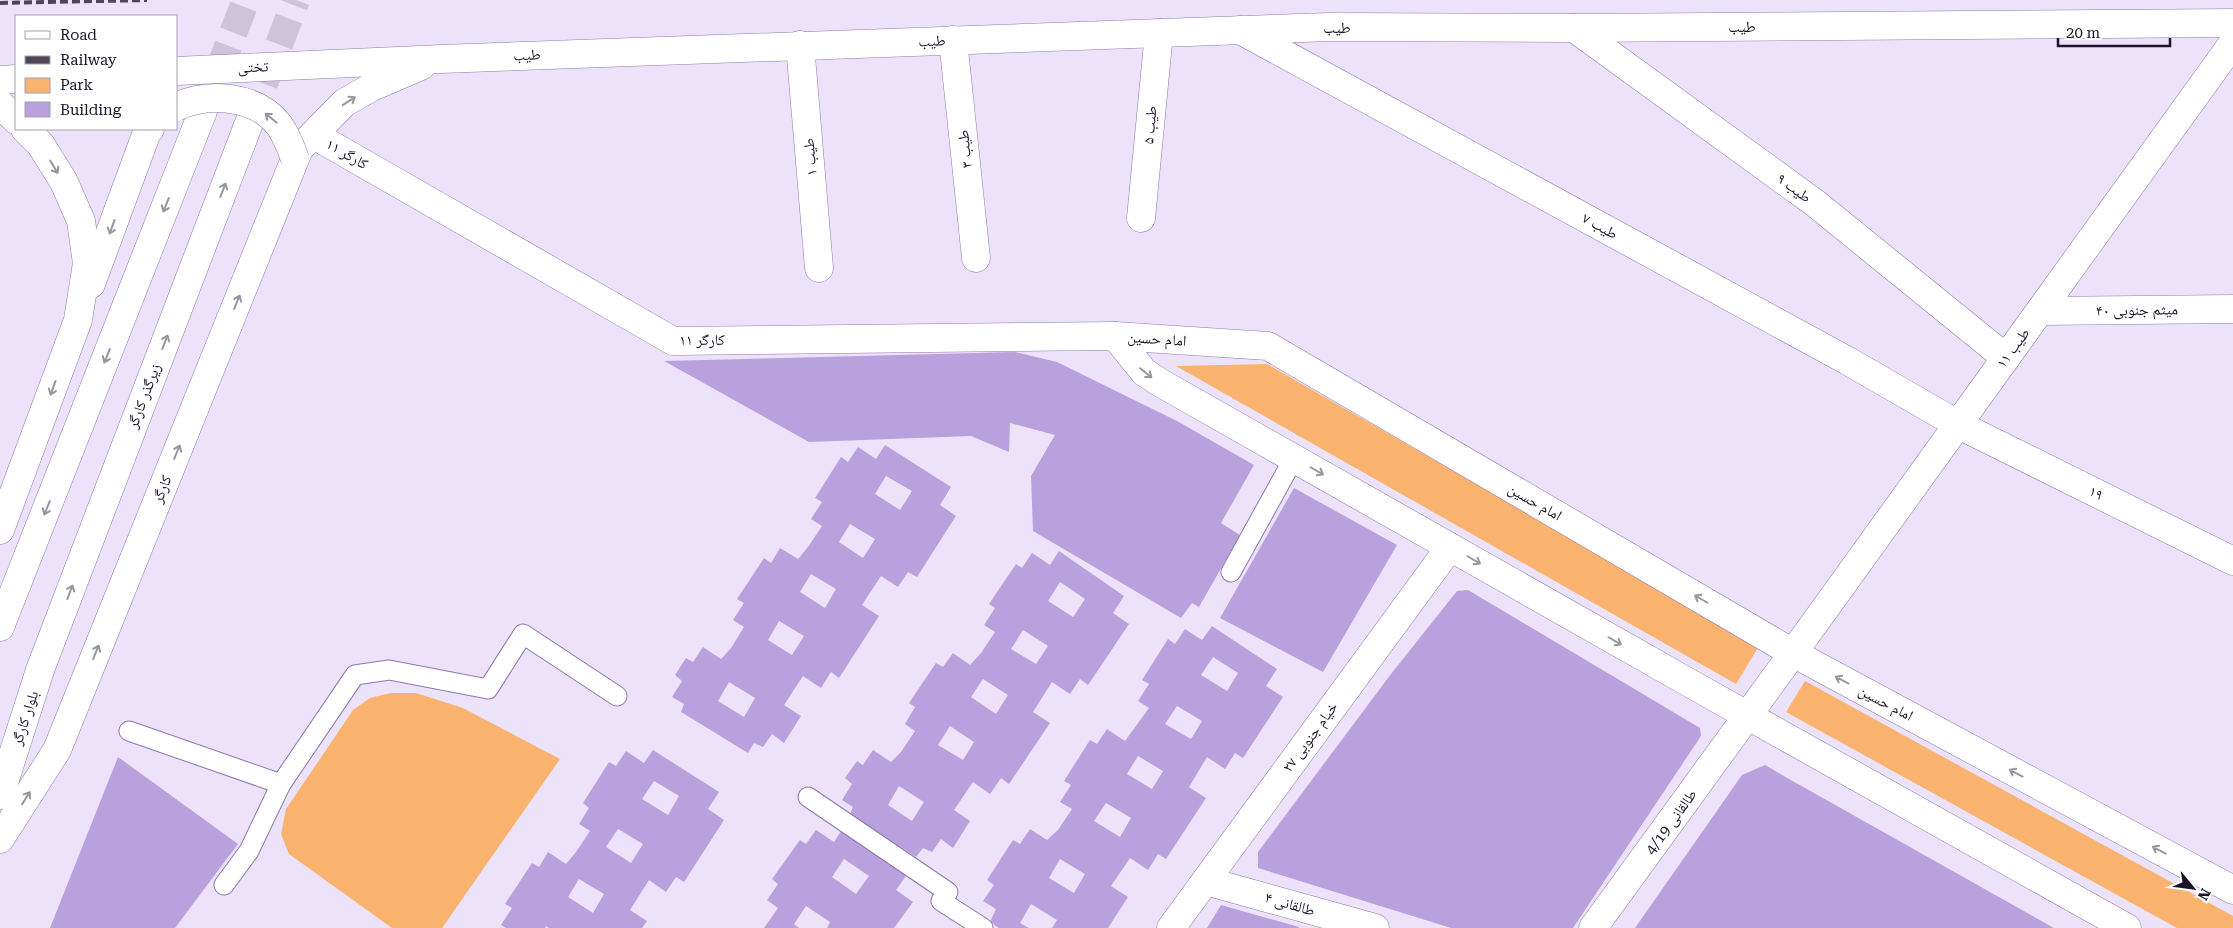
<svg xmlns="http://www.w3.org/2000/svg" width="2233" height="928" font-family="'Roboto Serif','Noto Naskh Arabic',serif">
  <rect width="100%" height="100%" fill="#ece3fb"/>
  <g fill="#fab26f">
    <path d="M1267 364 1759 646 1736 684 1176 366Z"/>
    <path d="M1805 681 2233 916V928H2177L1786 712Z"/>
    <path d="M391 693H416L463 708 560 759 442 928H392L289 854 281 834 286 809 353 710 370 698Z"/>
  </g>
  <g fill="#b8a1dc" fill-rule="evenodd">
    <path d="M1015 352 1057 362 1177 421 1254 465 1221 523 1240 535 1199 607 1192 603 1181 618 1033 531 1031 476 1055 435 1010 423 1009 452 971 436 809 442 664 361Z"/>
    <path d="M885 445 951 487 940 505 956 516 917 577 908 572 898 587 881 576 862 605 879 616 839 678 831 672 821 688 803 676 784 705 801 716 784 743 772 734 763 747 754 743 748 753 681 712 684 704 672 697 682 681 675 675 686 658 693 662 703 647 721 659 731 648 744 627 733 620 744 603 737 599 764 558 771 563 780 548 798 559 808 547 822 526 811 519 822 502 815 498 841 457 848 462 858 447 876 459ZM886 476 912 491 900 510 875 494ZM850 524 875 539 863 558 839 542ZM811 574 836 589 825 608 800 592ZM779 621 804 636 792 655 768 640ZM729 682 755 698 744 717 718 701Z"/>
    <path d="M1294 488 1397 545 1323 672 1220 618Z"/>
    <path d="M1059 551 1124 596 1113 613 1129 624 1088 685 1080 679 1070 694 1052 682 1033 712 1050 723 1009 784 1001 778 990 794 973 782 954 810 970 821 953 848 941 839 932 852 923 848 916 857 850 815 853 807 842 800 852 784 845 778 857 761 863 765 873 750 891 762 901 752 915 731 905 724 915 707 909 703 936 663 943 667 953 653 970 665 981 653 995 632 984 625 995 608 989 604 1016 564 1022 568 1032 553 1050 565ZM1060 582 1085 599 1073 617 1048 601ZM1023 630 1048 646 1036 664 1011 649ZM983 679 1008 695 996 714 971 697ZM950 726 974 742 963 760 938 745ZM899 786 924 802 912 821 888 805Z"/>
    <path d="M1468 590 1700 728 1701 736 1573 928H1451L1258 868V852L1391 674 1457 591Z"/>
    <path d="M1212 626 1277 669 1266 686 1283 697 1243 758 1235 753 1225 769 1207 757 1189 787 1206 798 1166 859 1158 854 1148 870 1130 858 1111 886 1128 897 1108 928H1052L1057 920 1031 904 1020 923 1029 928H999L990 922 996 909 983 901 994 885 987 880 1013 840 1020 844 1030 829 1047 840 1058 830 1072 809 1060 802 1071 785 1064 781 1090 740 1097 744 1107 729 1125 741 1149 708 1138 701 1149 684 1142 680 1168 639 1175 644 1185 629 1202 640ZM1213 657 1238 673 1227 691 1201 675ZM1177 706 1202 721 1191 739 1165 724ZM1138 756 1163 771 1152 789 1127 774ZM1106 803 1131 818 1120 837 1094 821ZM1060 859 1085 874 1074 893 1049 878Z"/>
    <path d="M653 750 719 792 708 809 724 820 684 882 676 877 666 892 649 880 630 910 647 921 642 928H549L546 926 545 928H506L501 925 512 908 505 904 532 863 539 867 548 852 566 864 576 852 590 831 579 824 589 808 583 803 609 762 616 766 626 751 644 763ZM654 781 679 796 668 815 642 799ZM618 829 643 844 631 863 606 847ZM579 879 604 894 593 913 568 897Z"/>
    <path d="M118 757 238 844 175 928H50Z"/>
    <path d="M1765 765 1782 775 2054 928H1635L1742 775Z"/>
    <path d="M843 828 908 873 896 890 913 902 894 928H827L830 922 806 906 794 924 799 928H764L778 908 767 900 778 884 772 879 800 840 806 844 816 830 834 842ZM844 859 869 876 856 894 832 877Z"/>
    <path d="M1221 905 1299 927V928H1207Z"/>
  </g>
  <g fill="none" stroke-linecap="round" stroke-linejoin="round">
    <g stroke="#cdc4db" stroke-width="28" stroke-dasharray="28 14" stroke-linecap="butt">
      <path d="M203 111 246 0"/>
      <path d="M249 123 296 0"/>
    </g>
    <g stroke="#8d77ae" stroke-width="21">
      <g id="lane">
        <path d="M1231 572 1294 458"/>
        <path d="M129 731 281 784"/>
        <path d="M808 797 948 892"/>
        <path d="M224 885 249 851 281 784 355 675 389 670 488 689 523 634 617 696"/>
        <path d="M941 901 983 928"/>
      </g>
    </g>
    <g stroke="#8d77ae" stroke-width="29">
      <g id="street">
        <path d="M1574 28 1815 203 2006 358"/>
        <path d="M1240 30 1848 361 1959 425 2233 561"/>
        <path d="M953 40 976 258"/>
        <path d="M800 45 819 268"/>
        <path d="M314 135 673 341 1115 336 1268 346 1793 653 2233 890"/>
        <path d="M1141 218 1159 33"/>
        <path d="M2040 311 2233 309"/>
        <path d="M1115 336 1144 372 1159 382 1702 690 2127 928"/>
        <path d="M1206 881 1375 928"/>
        <path d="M1171 928 1450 547"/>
        <path d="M1593 928 1793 653 2233 43"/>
      </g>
    </g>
    <g stroke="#8d77ae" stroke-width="29">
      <g id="secondary">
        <path d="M176 71 441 59 1329 27 1574 28 2233 23"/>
        <path d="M0 80 16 79"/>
        <path d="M0 104 16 120"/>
        <path d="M91 284 147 132 150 129"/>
        <path d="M0 530 78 320 87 263 81 221 64 182 41 145 25 129"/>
        <path d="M0 627 203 111"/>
        <path d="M0 795 40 670 249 123"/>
        <path d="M0 839 57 750 299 149 344 103 370 88 421 66"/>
      </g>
    </g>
    <use href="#lane" stroke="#fff" stroke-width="19"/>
    <use href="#street" stroke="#fff" stroke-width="28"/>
    <use href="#secondary" stroke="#fff" stroke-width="28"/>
    <path stroke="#4e455b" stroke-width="4" stroke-dasharray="8 4" stroke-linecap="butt" d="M0 3 147 0"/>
    <g stroke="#8d77ae" stroke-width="29" stroke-linecap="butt">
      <path id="secondary-bridge" d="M176 107C208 92 256 95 279 125 286 135 291 147 295 159"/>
    </g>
    <use href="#secondary-bridge" stroke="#fff" stroke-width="28"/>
  </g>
  <defs><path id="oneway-shaft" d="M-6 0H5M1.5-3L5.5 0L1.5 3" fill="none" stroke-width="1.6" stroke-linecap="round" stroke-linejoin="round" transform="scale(1.25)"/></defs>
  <g stroke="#99959e">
    <use href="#oneway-shaft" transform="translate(349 101) rotate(-33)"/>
    <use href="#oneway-shaft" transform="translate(271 118) rotate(-141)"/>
    <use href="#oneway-shaft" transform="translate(54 167) rotate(59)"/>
    <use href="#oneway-shaft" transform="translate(223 190) rotate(-69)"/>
    <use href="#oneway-shaft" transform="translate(166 205) rotate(112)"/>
    <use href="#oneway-shaft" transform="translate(112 227) rotate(110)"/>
    <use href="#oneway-shaft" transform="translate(237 302) rotate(-68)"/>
    <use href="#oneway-shaft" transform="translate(165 342) rotate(-69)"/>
    <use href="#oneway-shaft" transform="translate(107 356) rotate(112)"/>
    <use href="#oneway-shaft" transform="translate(1146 373) rotate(39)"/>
    <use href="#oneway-shaft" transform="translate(53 388) rotate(110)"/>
    <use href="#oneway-shaft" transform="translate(177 452) rotate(-68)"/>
    <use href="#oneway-shaft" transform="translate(1317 471) rotate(30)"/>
    <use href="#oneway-shaft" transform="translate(47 508) rotate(112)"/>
    <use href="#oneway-shaft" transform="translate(1474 560) rotate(30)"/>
    <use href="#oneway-shaft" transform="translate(70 592) rotate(-69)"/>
    <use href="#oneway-shaft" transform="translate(1701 599) rotate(-150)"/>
    <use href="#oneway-shaft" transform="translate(1615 641) rotate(30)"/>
    <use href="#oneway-shaft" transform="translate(96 652) rotate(-68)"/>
    <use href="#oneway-shaft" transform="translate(1842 680) rotate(-152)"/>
    <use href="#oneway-shaft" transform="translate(2016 773) rotate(-152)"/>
    <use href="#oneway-shaft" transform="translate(26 798) rotate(-58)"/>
    <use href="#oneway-shaft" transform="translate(2159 850) rotate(-152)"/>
  </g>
  <g text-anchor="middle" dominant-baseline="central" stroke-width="4.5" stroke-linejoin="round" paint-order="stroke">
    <g font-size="15" fill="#1c1328" stroke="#fff">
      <text x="1742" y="27">طیب</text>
      <text x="1337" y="28">طیب</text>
      <text transform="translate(932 41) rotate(-2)">طیب</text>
      <text transform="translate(527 55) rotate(-2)">طیب</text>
      <text transform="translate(253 67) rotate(-3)">تختی</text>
      <text transform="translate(1150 125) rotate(-85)">طیب ۵</text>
      <text transform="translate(965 149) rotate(-96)">طیب ۳</text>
      <text transform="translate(347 154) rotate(30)">کارگر ۱۱</text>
      <text transform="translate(810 157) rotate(-95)">طیب ۱</text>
      <text transform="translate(1794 188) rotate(36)">طیب ۹</text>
      <text transform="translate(1600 226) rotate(29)">طیب ۷</text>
      <text transform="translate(2137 310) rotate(-1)">میثم جنوبی ۴۰</text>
      <text transform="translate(1157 339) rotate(4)">امام حسین</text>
      <text x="702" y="340">کارگر ۱۱</text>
      <text transform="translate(2013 348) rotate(-54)">طیب ۱۱</text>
      <text transform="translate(144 396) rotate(-69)">زیرگذر کارگر</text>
      <text transform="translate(162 489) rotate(-68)">کارگر</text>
      <text transform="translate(2096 493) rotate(26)">۱۹</text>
      <text transform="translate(1535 502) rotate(30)">امام حسین</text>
      <text transform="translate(1886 703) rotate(28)">امام حسین</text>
      <text transform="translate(25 718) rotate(-72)">بلوار کارگر</text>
      <text transform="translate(1310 737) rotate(-54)">خیام جنوبی ۲۷</text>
      <text transform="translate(1671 822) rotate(-54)">طالقانی 4/19</text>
      <text transform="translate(1290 904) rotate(16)">طالقانی ۴</text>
    </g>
  </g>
  <rect x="15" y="15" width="162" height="115" fill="#ffffff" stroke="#a4a1a9"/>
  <rect x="25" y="31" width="25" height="8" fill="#ffffff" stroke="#a4a1a9"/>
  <text x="60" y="40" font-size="15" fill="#1c1328">Road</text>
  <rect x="25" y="56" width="25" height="8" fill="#4e455b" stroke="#a4a1a9"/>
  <text x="60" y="65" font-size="15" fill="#1c1328">Railway</text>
  <rect x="25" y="78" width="25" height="15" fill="#fab26f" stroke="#a4a1a9"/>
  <text x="60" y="90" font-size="15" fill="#1c1328">Park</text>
  <rect x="25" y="102" width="25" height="15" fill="#b8a1dc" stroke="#a4a1a9"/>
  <text x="60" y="115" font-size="15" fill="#1c1328">Building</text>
  <g transform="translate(2193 888) rotate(119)" stroke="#ffffff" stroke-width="4" paint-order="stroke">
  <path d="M0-4L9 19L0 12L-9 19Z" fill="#1c1328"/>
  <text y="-8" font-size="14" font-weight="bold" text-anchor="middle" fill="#1c1328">N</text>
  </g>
  <path d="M2058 38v8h112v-8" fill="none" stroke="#1c1328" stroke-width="2.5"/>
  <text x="2066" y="38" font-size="15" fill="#1c1328" stroke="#ffffff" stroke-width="4" paint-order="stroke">20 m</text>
</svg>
